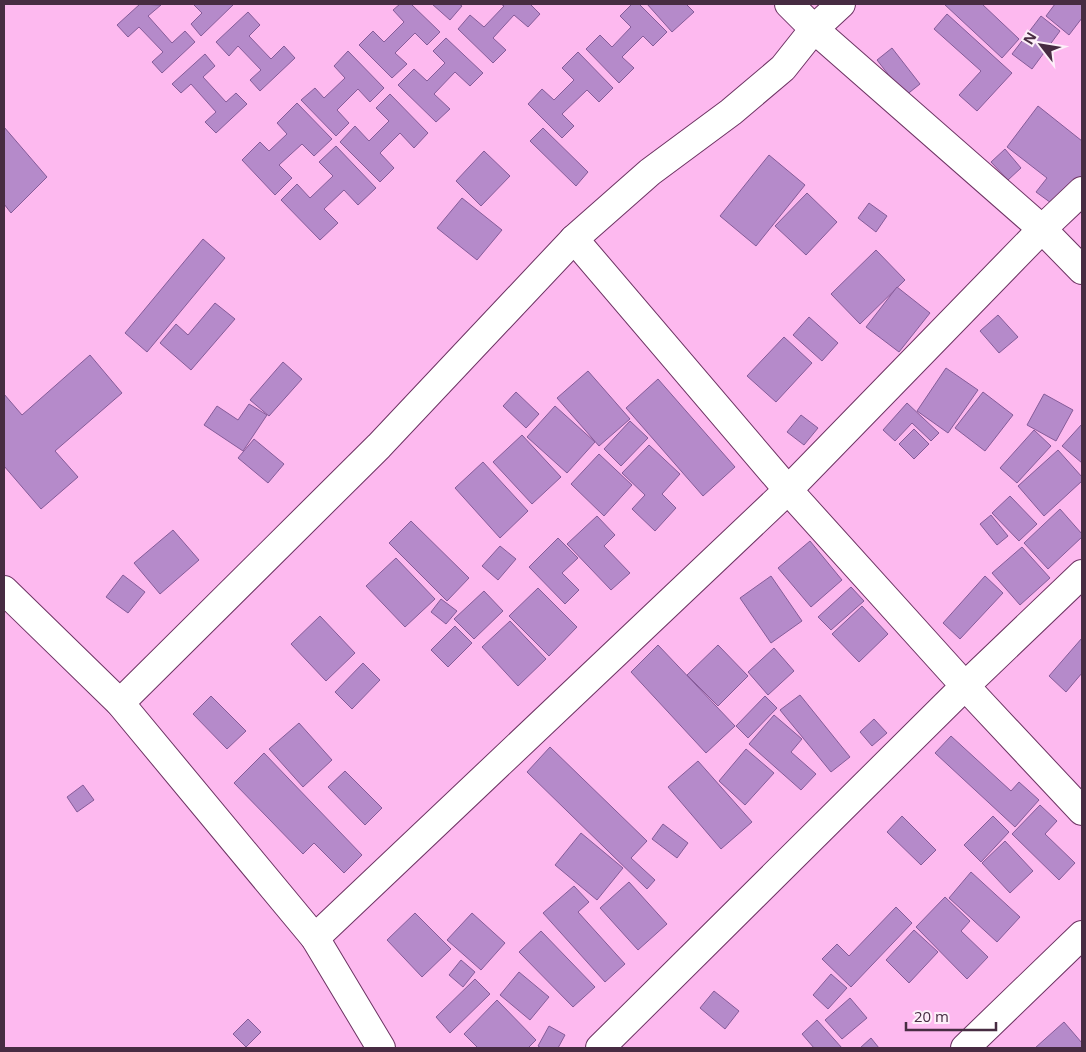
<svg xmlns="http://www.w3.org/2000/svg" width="1086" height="1052" font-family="'Open Sans',sans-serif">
  <rect width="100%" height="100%" fill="#fdb9ef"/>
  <g fill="#b58aca" stroke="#855b99">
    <path d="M140 4 161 5 148 16 172 43 185 31 195 42 162 73 152 62 163 52 139 27 128 37 117 25Z"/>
    <path d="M193 4H234L201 36 191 24 202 13Z"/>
    <path d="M400 4H411L440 32 427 45 415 33 395 53 407 64 392 78 359 45 373 31 384 42 404 22 393 10Z"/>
    <path d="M432 4H459L462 6 450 20Z"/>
    <path d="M501 4H530L540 14 528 27 514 15 493 38 506 50 493 63 458 29 470 15 484 27 504 6Z"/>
    <path d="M632 4H639L667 32 653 46 643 36 622 57 634 68 619 83 586 49 600 35 612 47 631 27 620 16Z"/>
    <path d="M647 4H686L694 12 672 32Z"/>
    <path d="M944 4H982L1019 39 1002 58Z"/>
    <path d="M1055 4H1082V18L1069 35 1046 16Z"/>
    <path d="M248 12 260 25 249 36 271 59 284 46 295 58 260 91 250 80 261 70 238 46 229 56 216 42Z"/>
    <path d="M947 14 1012 73 977 111 959 95 981 71 934 29Z"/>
    <path d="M1041 16 1060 31 1032 69 1012 54Z"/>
    <path d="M446 38 483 73 470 86 455 72 434 94 450 109 436 122 398 85 414 69 427 81 445 63 433 51Z"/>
    <path d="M892 48 920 84 905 96 877 60Z"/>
    <path d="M348 51 384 88 370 102 358 89 337 110 349 123 336 136 301 100 315 88 324 98 345 78 334 66Z"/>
    <path d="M578 52 613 88 599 102 587 90 562 114 574 126 562 138 528 104 542 89 554 100 574 80 562 68Z"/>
    <path d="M205 54 215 66 203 77 226 102 236 93 247 104 216 133 205 122 216 112 191 84 181 93 172 84Z"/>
    <path d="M390 94 428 133 414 148 400 133 380 153 394 168 380 182 340 142 355 126 369 141 389 121 376 108Z"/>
    <path d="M297 103 332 139 314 156 302 144 279 165 292 178 275 195 242 160 260 142 269 151 287 134 277 123Z"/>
    <path d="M1038 106 1082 141V177L1058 208 1036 192 1047 178 1007 147Z"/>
    <path d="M4 127 47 177 11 213 4 204Z"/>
    <path d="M543 128 588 172 576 186 530 141Z"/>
    <path d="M336 146 376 188 358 205 344 190 324 209 338 223 320 240 281 200 297 184 310 198 333 176 319 162Z"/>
    <path d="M1005 149 1021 168 1008 180 991 162Z"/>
    <path d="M484 151 510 176 481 206 456 181Z"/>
    <path d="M769 155 805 185 756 246 720 216Z"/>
    <path d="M807 193 837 222 806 255 775 226Z"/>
    <path d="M462 198 502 230 477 260 437 228Z"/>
    <path d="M869 203 887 216 876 232 858 218Z"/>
    <path d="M203 239 225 258 147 352 125 333Z"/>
    <path d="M876 250 905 280 860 324 831 294Z"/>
    <path d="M897 287 930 313 899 352 866 327Z"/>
    <path d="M215 303 235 319 191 370 160 343 176 324 188 335Z"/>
    <path d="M998 315 1018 337 999 353 980 331Z"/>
    <path d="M809 317 838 343 822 361 793 335Z"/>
    <path d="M784 337 812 363 776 402 747 376Z"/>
    <path d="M90 355 122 393 55 451 78 477 41 509 4 466V394L22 415Z"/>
    <path d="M283 362 302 379 269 416 250 400Z"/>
    <path d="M946 368 978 390 948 433 917 411Z"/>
    <path d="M588 371 630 419 599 446 557 398Z"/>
    <path d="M658 379 735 467 703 496 626 408Z"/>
    <path d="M516 392 539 414 526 428 503 406Z"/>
    <path d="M983 392 1013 415 985 451 955 428Z"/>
    <path d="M1044 394 1073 410 1056 441 1027 425Z"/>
    <path d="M907 403 939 433 931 441 912 423 895 441 883 430Z"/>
    <path d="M249 404 267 415 243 451 204 425 217 406 238 420Z"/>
    <path d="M555 406 595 442 567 473 527 437Z"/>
    <path d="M801 415 818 428 804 445 787 432Z"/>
    <path d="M630 421 648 438 621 466 604 449Z"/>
    <path d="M1082 424V463L1062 446Z"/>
    <path d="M914 429 929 444 914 459 899 444Z"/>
    <path d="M1034 430 1051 446 1017 483 1000 468Z"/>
    <path d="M522 435 561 477 532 504 493 462Z"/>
    <path d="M254 439 284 464 268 483 238 458Z"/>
    <path d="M649 445 680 474 662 494 676 508 655 531 632 509 645 495 622 473Z"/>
    <path d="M1058 450 1082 477V481L1044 516 1018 486Z"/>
    <path d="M599 454 632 485 604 516 571 484Z"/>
    <path d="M483 462 528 511 500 538 455 488Z"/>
    <path d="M1010 496 1037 524 1019 541 992 513Z"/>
    <path d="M1060 509 1082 534V537L1048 569 1024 543Z"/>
    <path d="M991 515 1008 536 997 545 980 524Z"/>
    <path d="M597 516 615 535 604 546 630 573 611 590 567 544Z"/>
    <path d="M411 521 469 578 447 601 389 543Z"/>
    <path d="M173 530 199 560 160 594 134 563Z"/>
    <path d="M558 538 578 558 562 573 579 590 565 604 529 567Z"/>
    <path d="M810 541 842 580 811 607 778 568Z"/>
    <path d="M500 546 516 559 498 580 482 566Z"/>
    <path d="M1022 547 1050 578 1020 605 992 573Z"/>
    <path d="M396 558 435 599 405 627 366 586Z"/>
    <path d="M123 575 145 592 128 613 106 597Z"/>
    <path d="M771 576 802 621 771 643 740 598Z"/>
    <path d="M985 576 1003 593 960 639 943 623Z"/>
    <path d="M851 587 864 601 831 630 818 617Z"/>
    <path d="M538 588 577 627 549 656 509 616Z"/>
    <path d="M484 591 503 611 474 639 454 619Z"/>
    <path d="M441 599 457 611 446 624 431 612Z"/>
    <path d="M862 606 888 634 859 662 832 634Z"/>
    <path d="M320 616 355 653 326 681 291 644Z"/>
    <path d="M510 621 546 659 518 686 482 647Z"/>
    <path d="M455 626 472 643 448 667 431 650Z"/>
    <path d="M1082 638V673L1066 692 1049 676Z"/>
    <path d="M658 645 735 726 706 753 631 672Z"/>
    <path d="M718 645 748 676 718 706 687 675Z"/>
    <path d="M774 648 794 671 768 695 748 672Z"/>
    <path d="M363 663 380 680 352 709 335 692Z"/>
    <path d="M800 695 850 757 831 772 780 710Z"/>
    <path d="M211 696 246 731 227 749 193 714Z"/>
    <path d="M765 696 777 708 748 738 736 726Z"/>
    <path d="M774 715 802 739 791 752 816 774 801 790 749 744Z"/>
    <path d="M874 719 887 733 872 746 860 732Z"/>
    <path d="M299 723 332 760 303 787 269 749Z"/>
    <path d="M951 736 1011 791 1019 782 1039 800 1015 827 935 753Z"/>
    <path d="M550 747 647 841 631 858 655 880 647 889 527 772Z"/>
    <path d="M746 749 774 773 745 805 719 781Z"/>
    <path d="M264 753 362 855 344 873 314 843 303 854 234 783Z"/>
    <path d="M698 761 752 822 721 849 668 787Z"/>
    <path d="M345 771 382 808 365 825 328 787Z"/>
    <path d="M83 785 94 800 77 812 67 797Z"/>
    <path d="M1040 805 1057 821 1045 834 1075 863 1059 880 1012 834Z"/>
    <path d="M902 816 936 850 921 865 887 832Z"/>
    <path d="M993 816 1009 832 981 862 964 845Z"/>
    <path d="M663 824 688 843 677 858 652 839Z"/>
    <path d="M581 833 623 868 597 900 555 865Z"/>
    <path d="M1005 841 1033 871 1010 893 982 863Z"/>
    <path d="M971 872 1020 917 997 942 949 898Z"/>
    <path d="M629 882 667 924 638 950 600 908Z"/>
    <path d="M574 886 589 902 578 912 625 964 605 982 543 913Z"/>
    <path d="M945 897 970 921 961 931 988 957 967 979 916 927Z"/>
    <path d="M896 907 912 923 851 987 822 959 837 944 849 956Z"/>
    <path d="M415 913 451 949 422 977 387 940Z"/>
    <path d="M472 913 505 943 481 970 447 940Z"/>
    <path d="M914 930 938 952 909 983 886 960Z"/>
    <path d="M541 931 595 987 573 1007 519 952Z"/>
    <path d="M461 960 475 972 463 987 449 975Z"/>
    <path d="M519 972 549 997 530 1020 500 995Z"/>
    <path d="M831 974 847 988 828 1009 813 995Z"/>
    <path d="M475 979 490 994 450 1033 436 1017Z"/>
    <path d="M714 991 739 1011 725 1029 700 1008Z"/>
    <path d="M850 998 867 1018 842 1039 825 1020Z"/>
    <path d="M497 1000 536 1040 528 1048H478L464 1034Z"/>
    <path d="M248 1019 261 1032 246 1047 233 1034Z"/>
    <path d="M817 1020 842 1048H814L802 1034Z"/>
    <path d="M1064 1022 1082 1043V1048H1035Z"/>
    <path d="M549 1026 565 1035 558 1048H541L538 1046Z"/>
    <path d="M871 1038 879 1048H860Z"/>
  </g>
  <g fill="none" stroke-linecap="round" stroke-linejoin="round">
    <g stroke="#6d3363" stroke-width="30">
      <g id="street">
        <path d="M789 4 814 29 1042 229 1082 270"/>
        <path d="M574 239 788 490 965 686 1082 811"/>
        <path d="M4 590 120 703 315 938 381 1048"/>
        <path d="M120 703 379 446 574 239 650 172 731 112 783 68 814 29 841 4"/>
        <path d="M315 938 788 490 1042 229 1082 191"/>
        <path d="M600 1048 965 686 1082 574"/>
        <path d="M965 1048 1082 935"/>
      </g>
    </g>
    <use href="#street" stroke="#fff" stroke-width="28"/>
  </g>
  <rect width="1086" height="1052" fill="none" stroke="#472c42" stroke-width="10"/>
  <g transform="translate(1041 45) rotate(301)" stroke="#fdeff9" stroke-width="4" paint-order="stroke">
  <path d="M0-4L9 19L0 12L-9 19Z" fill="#472c42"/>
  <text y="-8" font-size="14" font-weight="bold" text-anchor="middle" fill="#472c42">N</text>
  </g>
  <path d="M906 1022v8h90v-8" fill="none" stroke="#472c42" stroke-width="2.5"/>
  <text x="914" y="1022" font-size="15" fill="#472c42" stroke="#fdeff9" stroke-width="4" paint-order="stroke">20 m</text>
</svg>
